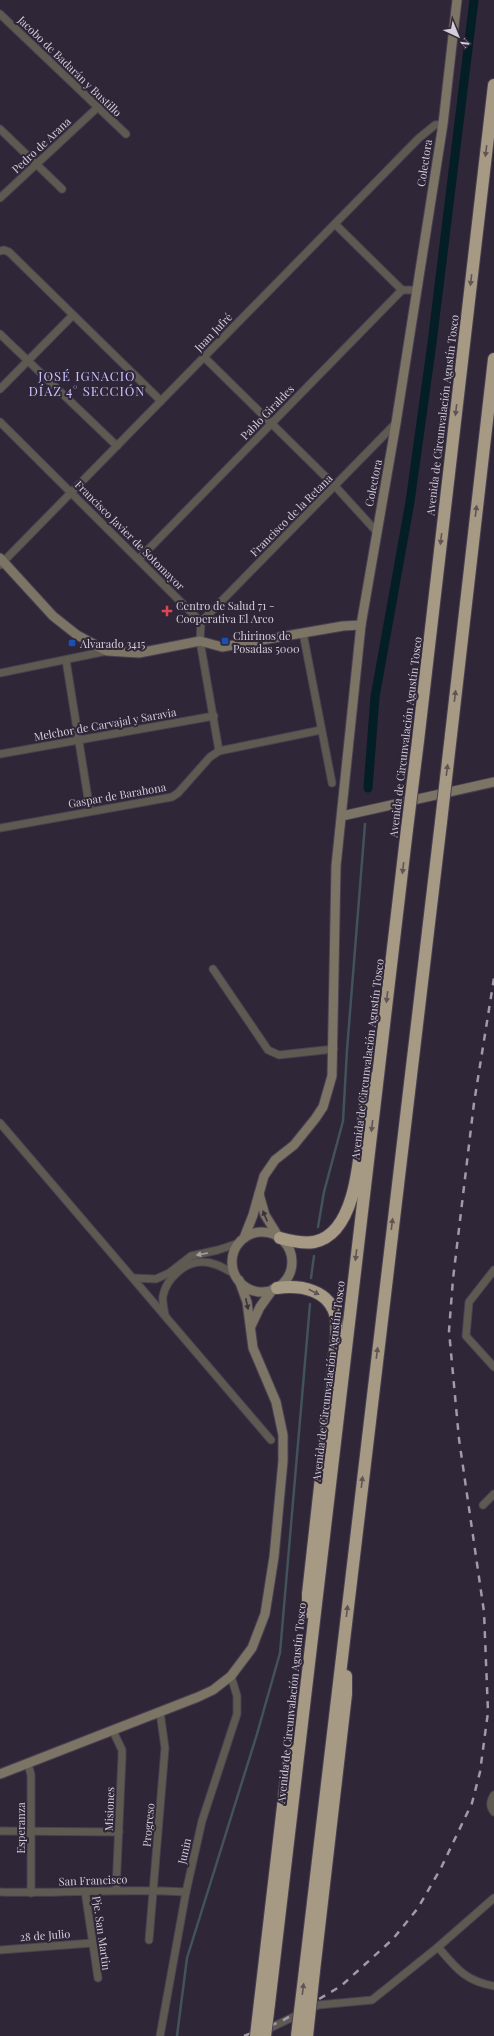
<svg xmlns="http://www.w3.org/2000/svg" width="494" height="2036" font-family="'Playfair Display',serif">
  <rect width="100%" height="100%" fill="#2f2638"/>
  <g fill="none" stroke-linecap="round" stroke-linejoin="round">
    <g stroke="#42535b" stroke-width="2.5">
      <path d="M318 1227 324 1192 343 1121 347 1050 365 824"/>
      <path d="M311 1278 314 1256"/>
      <path d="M177 2036 187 1958 257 1734 280 1653 310 1304"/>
    </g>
    <path stroke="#031e24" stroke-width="9" d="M368 788 375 697 410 502 432 343 474 0"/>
    <g stroke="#494152" stroke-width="9">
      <g id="street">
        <path d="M0 14 126 134"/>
        <path d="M0 129 62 189"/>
        <path d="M0 198 98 107"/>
        <path d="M335 224 402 290"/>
        <path d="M0 251 4 250 9 252 161 401"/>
        <path d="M0 334 117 446"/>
        <path d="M204 357 335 486 376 531"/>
        <path d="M0 389 72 316"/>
        <path d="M0 422 201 622 200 641 219 751"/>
        <path d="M139 559 402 290H416"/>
        <path d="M0 565 419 138 435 125 443 124"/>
        <path d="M201 622 396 423"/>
        <path d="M303 633 332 783"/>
        <path d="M66 660 90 811"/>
        <path d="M0 673 107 651"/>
        <path d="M0 754 214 716"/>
        <path d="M0 828 172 797 178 793 210 757 219 751 321 730"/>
        <path d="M213 969 268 1050 279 1055 334 1049"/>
        <path d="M0 1123 271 1440"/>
        <path d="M494 1270 469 1302 466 1336 494 1367"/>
        <path d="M133 1278 156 1279 169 1273 191 1256 218 1250 239 1243"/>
        <path d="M165 1315C164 1309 162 1302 163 1296 166 1279 185 1261 203 1262 215 1262 225 1269 235 1274"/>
        <path d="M483 1505 494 1494"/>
        <path d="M113 1731 122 1750V1757L116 1890"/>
        <path d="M28 1764 31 1775V1893"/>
        <path d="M494 1795C490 1801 489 1806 494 1812"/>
        <path d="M0 1831 119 1832"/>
        <path d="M85 1891 98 1978"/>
        <path d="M0 1892C62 1894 124 1888 186 1892"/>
        <path d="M149 1940 165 1748 160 1712"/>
        <path d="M438 1947C456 1968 465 1981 494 1986"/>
        <path d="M0 1950 92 1943"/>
        <path d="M264 2031 318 2005 372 2000 438 1947 494 1898"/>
        <path d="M160 2036 186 1892 202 1821 237 1714V1696L231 1676"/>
      </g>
    </g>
    <g stroke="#494152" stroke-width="11">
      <g id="secondary">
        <path d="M0 558 53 616 77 635 107 651 139 653 200 641 222 647 343 626 361 625"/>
        <path d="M342 816 494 782"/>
        <path d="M259 1194 265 1215 278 1236"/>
        <circle cx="262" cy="1262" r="30"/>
        <path d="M244 1238 253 1215 264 1176 275 1160 294 1145 315 1119 323 1107 332 1076 336 866 361 625 396 423 443 124 457 0"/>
        <path d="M251 1326 260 1307 273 1289"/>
        <path d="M0 1774 198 1697 213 1690 231 1676 252 1648 265 1614 274 1557 283 1461V1435L276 1402 253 1348 247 1302 239 1280"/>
      </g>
    </g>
    <g stroke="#494152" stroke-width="14">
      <g id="highway">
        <path d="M451 735 494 359"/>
        <path d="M418 741 494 85"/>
        <path d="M280 1238C291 1241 303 1244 314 1242 362 1233 360 1136 366 1098 367 1091 370 1084 372 1078"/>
        <path d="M277 1288C300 1285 330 1289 336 1318 338 1332 335 1347 334 1361L308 1594V1612"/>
        <path d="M305 1970 441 822"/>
        <path d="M314 1971 346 1694V1676"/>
        <path d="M260 2002 287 1772 292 1751"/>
        <path d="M269 2004 407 829"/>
      </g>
    </g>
    <use href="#street" stroke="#5f5a51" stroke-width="7"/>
    <use href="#secondary" stroke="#7c7465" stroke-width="9"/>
    <use href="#highway" stroke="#a79a84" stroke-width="12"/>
    <path stroke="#a19aa8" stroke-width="2.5" stroke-dasharray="7 7" stroke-linecap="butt" d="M244 2036 282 2021 341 1986 393 1939 418 1908 441 1868 472 1803 480 1772 488 1712 484 1612 459 1439 449 1331 453 1279 474 1103 494 978"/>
    <g stroke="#494152" stroke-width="14" stroke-linecap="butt">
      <g id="highway-bridge">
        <path d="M441 822 451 735"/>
        <path d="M407 829 418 741"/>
        <path d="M256 2036 260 2002"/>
        <path d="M265 2036 269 2004"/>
        <path d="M297 2036 305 1970"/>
        <path d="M307 2036 314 1971"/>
      </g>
    </g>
    <use href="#highway-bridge" stroke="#a79a84" stroke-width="12"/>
  </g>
  <defs><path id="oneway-solid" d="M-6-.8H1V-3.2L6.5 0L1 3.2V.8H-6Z"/></defs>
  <g fill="#5f5456">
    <use href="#oneway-solid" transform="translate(486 151) rotate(97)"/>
    <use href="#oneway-solid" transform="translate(471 280) rotate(97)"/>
    <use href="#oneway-solid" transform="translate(456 410) rotate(97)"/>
    <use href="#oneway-solid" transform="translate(476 511) rotate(-83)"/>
    <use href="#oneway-solid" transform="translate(441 539) rotate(97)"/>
    <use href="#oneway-solid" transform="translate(455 696) rotate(-83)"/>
    <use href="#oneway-solid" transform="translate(447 770) rotate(-83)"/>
    <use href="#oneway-solid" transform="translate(403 868) rotate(97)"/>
    <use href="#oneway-solid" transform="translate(387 997) rotate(97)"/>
    <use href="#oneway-solid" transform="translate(372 1126) rotate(97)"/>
    <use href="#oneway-solid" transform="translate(392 1224) rotate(-83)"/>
    <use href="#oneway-solid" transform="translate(356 1255) rotate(97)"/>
    <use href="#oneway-solid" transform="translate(314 1292) rotate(27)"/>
    <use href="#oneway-solid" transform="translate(377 1353) rotate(-83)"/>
    <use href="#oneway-solid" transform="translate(362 1482) rotate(-83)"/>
    <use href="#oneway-solid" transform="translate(347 1611) rotate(-84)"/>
    <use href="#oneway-solid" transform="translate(303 1989) rotate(-83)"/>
  </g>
  <g fill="#3b323f">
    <use href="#oneway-solid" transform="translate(265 1216) rotate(-113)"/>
    <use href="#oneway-solid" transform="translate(247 1304) rotate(78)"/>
  </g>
  <use fill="#a5a0a3" href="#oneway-solid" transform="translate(202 1254) rotate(170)"/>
  <path fill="#e0444e" stroke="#2f2638" stroke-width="1.5" d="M165 605h4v4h4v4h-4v4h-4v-4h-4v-4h4z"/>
  <g fill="#1a4fb4" stroke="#2f2638" stroke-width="1.5">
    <rect x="221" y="637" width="8" height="8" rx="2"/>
    <rect x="68" y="639" width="8" height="8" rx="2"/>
  </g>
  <g text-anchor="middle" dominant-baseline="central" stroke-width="4" stroke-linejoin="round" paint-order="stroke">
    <g font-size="11" fill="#d4ceda" stroke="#2f2638">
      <text transform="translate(70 66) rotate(44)">Jacobo de Badarán y Bustillo</text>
      <text transform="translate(41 145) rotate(-43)">Pedro de Arana</text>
      <text transform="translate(424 163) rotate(-81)">Colectora</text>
      <text transform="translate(213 332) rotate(-46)">Juan Jufré</text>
      <text transform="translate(267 412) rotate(-46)">Pablo Giraldes</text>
      <text transform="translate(442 415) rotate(-83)">Avenida de Circunvalación Agustín Tosco</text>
      <text transform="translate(373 483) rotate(-79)">Colectora</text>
      <text transform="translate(291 515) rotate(-45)">Francisco de la Retana</text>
      <text transform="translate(130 535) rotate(45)">Francisco Javier de Sotomayor</text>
      <text transform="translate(105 724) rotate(-10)">Melchor de Carvajal y Saravia</text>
      <text transform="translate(405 737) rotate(-83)">Avenida de Circunvalación Agustín Tosco</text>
      <text transform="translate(117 795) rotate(-10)">Gaspar de Barahona</text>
      <text transform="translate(367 1059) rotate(-83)">Avenida de Circunvalación Agustín Tosco</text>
      <text transform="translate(328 1381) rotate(-83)">Avenida de Circunvalación Agustín Tosco</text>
      <text transform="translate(291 1703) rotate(-84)">Avenida de Circunvalación Agustín Tosco</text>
      <text transform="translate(109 1809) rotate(-88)">Misiones</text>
      <text transform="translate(148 1825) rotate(-85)">Progreso</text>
      <text transform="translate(20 1828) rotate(-90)">Esperanza</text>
      <text transform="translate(184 1851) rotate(-77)">Junin</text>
      <text transform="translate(93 1880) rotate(-2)">San Francisco</text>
      <text transform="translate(102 1933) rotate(82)">Pje. San Martin</text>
      <text transform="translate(45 1935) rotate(-4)">28 de Julio</text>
    </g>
    <g font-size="11" fill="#d4ceda" stroke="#2f2638" text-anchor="start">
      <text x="176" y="605">Centro de Salud 71 -<tspan x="176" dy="13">Cooperativa El Arco</tspan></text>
      <text x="233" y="635">Chirinos de<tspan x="233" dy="13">Posadas 5000</tspan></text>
      <text x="80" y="643">Alvarado 3415</text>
    </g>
    <g font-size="13" letter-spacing="1" fill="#cac3fd" stroke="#2f2638">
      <text x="87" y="375">JOSÉ IGNACIO<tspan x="87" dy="15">DÍAZ 4° SECCIÓN</tspan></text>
    </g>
  </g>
  <g transform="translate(458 36) rotate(136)" stroke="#2f2638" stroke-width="3" paint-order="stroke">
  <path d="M0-3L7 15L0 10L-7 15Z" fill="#d4ceda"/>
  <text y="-6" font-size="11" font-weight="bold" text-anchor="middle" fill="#d4ceda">N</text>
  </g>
</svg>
